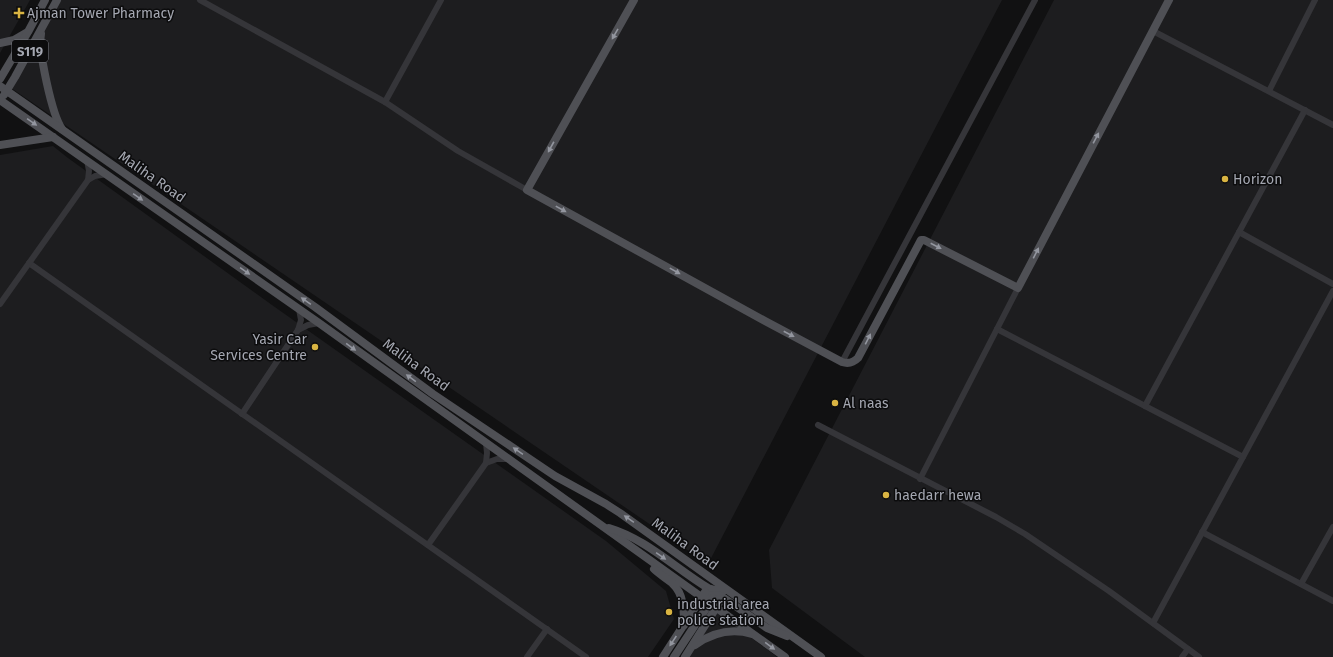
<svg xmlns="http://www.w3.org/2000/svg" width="1333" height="657" font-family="'Fira Sans',sans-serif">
  <rect width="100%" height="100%" fill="#111112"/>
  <g fill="#1d1d1f">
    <path d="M0 0H30L0 53Z"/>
    <path d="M60 0H1002L708 564 11 88Z"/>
    <path d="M1054 0H1333V657H865L772 588 769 550Z"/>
    <path d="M53 146 68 158 272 305 606 541 666 591 674 619 648 657H0V155Z"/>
    <path d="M717 612 777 657H685Z"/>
  </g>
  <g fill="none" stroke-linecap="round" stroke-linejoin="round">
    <g stroke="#353539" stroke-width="6">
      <path d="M200 0 385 102 458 151 527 190"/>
      <path d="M1153 31 1333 125"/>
      <path d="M1269 91 1315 0"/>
      <path d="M385 102 441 0"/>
      <path d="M88 180 95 176 107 174"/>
      <path d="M1239 232 1333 284"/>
      <path d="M29 263 586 657"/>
      <path d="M0 304 88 180 89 171 87 160"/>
      <path d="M997 329 1243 457"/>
      <path d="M298 330 308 325 319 323"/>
      <path d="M842 362 1035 0"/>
      <path d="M1145 406 1305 110"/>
      <path d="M242 414 298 330 301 320 299 309"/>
      <path d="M818 425 996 517 1025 534 1109 591 1199 657"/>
      <path d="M486 463 497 459H507"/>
      <path d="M920 479 1018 288"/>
      <path d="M1202 532 1333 601"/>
      <path d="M428 545 486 463 487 453 486 443"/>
      <path d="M1301 584 1333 527"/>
      <path d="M1153 623 1333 291"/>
      <path d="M527 657 547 629"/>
      <path d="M1182 657 1188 649"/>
    </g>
    <g stroke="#4f5055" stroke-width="8">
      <path d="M634 0 527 190 765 321 842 362C848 364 853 363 858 358L921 240H924L1018 288 1169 0"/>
      <path d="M41 34C38 50 52 115 62 129"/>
      <path d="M0 43 14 40 26 33"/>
      <path d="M0 79 28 32 45 0"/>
      <path d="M0 86 315 307 433 394 555 476 606 504 620 513 821 657"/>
      <path d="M4 95 15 77 57 0"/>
      <path d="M0 100 319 323 785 657"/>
      <path d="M0 145 53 137"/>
      <path d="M609 528C646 539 675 568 708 588L715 590H726"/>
      <path d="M654 569C659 574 666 578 672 583 684 594 684 610 684 625"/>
      <path d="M702 597 710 595 721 596 767 628 787 636"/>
      <path d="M695 645C712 633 732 628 752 634"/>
      <path d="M663 657 705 592"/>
      <path d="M674 657 713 598"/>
      <path d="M685 657 719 603"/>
    </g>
  </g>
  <defs><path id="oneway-solid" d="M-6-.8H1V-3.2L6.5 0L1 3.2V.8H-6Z"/></defs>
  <g fill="#93969f">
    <use href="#oneway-solid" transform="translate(615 34) rotate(120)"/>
    <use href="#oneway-solid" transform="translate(32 122) rotate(35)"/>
    <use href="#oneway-solid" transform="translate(1096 138) rotate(-62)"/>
    <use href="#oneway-solid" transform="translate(551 147) rotate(119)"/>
    <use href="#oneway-solid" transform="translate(138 197) rotate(35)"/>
    <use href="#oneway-solid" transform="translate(561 209) rotate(29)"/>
    <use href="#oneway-solid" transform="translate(936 246) rotate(27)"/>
    <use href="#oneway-solid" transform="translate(1036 253) rotate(-63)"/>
    <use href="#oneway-solid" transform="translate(245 271) rotate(35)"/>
    <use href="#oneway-solid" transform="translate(675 271) rotate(29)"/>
    <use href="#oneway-solid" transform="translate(306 301) rotate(-145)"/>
    <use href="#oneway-solid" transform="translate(789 334) rotate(28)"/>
    <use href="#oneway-solid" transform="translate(868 339) rotate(-63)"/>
    <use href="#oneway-solid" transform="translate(351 347) rotate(36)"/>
    <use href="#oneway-solid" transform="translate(411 378) rotate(-144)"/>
    <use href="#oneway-solid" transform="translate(518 451) rotate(-146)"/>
    <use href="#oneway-solid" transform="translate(629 519) rotate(-145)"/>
    <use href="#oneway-solid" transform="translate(661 556) rotate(35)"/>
    <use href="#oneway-solid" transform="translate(673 641) rotate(124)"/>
    <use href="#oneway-solid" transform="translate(770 646) rotate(36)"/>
  </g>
  <g fill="#d9b442" stroke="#0c0c0d" stroke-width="1.5">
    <path d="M17 7h4v4h4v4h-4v4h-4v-4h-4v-4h4z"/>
    <circle cx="1225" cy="179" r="4"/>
    <circle cx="315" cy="347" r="4"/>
    <circle cx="835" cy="403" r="4"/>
    <circle cx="886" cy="495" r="4"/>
    <circle cx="669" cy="612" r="4"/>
  </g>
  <g text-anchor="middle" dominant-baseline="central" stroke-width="3" stroke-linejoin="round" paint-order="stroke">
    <rect fill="#0c0c0d" stroke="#767880" stroke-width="1" x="12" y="40" width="36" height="22" rx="3"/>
    <g font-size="13" font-weight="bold" fill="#a4a7b1">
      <text x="30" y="51">S119</text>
    </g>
    <g font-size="14" fill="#a4a7b1" stroke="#0c0c0d" text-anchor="start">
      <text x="27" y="13">Ajman Tower Pharmacy</text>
      <text x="1233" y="179">Horizon</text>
      <text x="307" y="339" text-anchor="end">Yasir Car<tspan x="307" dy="16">Services Centre</tspan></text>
      <text x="843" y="403">Al naas</text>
      <text x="894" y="495">haedarr hewa</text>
      <text x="677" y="604">industrial area<tspan x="677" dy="16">police station</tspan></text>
    </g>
    <g font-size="14" fill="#a4a7b1" stroke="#0c0c0d">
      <text transform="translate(152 177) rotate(35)">Maliha Road</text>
      <text transform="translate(416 365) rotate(36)">Maliha Road</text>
      <text transform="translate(685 544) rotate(36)">Maliha Road</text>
    </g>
  </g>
</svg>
